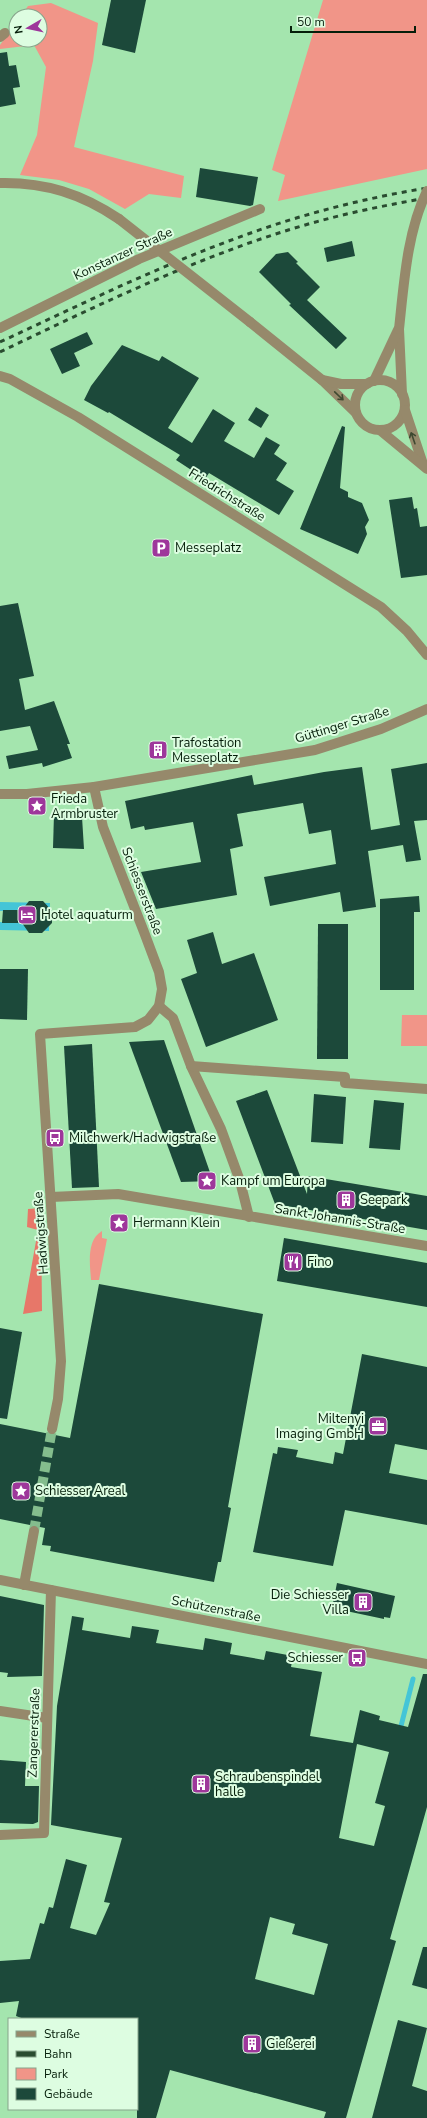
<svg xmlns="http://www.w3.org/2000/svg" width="427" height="2118" font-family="'Nunito Sans',sans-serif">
  <rect width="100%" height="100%" fill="#a4e5ae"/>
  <g fill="#f19588">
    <path d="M323 0H427V169L278 201 285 175 272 170 275 159Z"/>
    <path d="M51 3 98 23 93 61 74 147 184 176 181 198 149 194 125 209 89 189 59 180 20 175 37 135 46 67 34 45 0 49V45L16 23V40H40V16H21L28 6Z"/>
    <path d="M402 1015H427V1046H401Z"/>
    <path d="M102 1231V1238L107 1239 99 1280H91C90 1265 86 1240 102 1231Z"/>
  </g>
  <path fill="#e77769" d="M41 1208 42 1311 23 1314 38 1230 27 1227 28 1209Z"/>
  <path fill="#44c5d7" d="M0 902 50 903 49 931 0 930V922L14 923 26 911H0Z"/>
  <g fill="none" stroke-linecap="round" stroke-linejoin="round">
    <path stroke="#44c5d7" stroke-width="5" d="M400 1730 413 1679"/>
  </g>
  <g fill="#1c493a" fill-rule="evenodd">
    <path d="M111 0H146L135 53 102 45Z"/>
    <path d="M7 52 9 66 16 65 20 87 13 88 16 104 0 107V53Z"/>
    <path d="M200 168 258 177 253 205 250 206 196 197Z"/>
    <path d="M352 241 355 256 327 262 324 248Z"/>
    <path d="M288 252 298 262 296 263 320 287 307 300 347 338 336 349 289 305 291 304 259 272 276 254Z"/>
    <path d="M87 332 93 344 74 353 80 366 62 374 50 349Z"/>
    <path d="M122 345 159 361 162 356 199 378 168 428 192 443 213 409 235 423 224 441 254 458 266 437 280 445 274 454 287 463 276 480 294 491 279 515 209 473 205 479 176 460 180 455 109 412 108 413 84 400 91 386Z"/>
    <path d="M256 407 269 415 261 428 248 420Z"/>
    <path d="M342 426 345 427 340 488 348 492V497L362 503 369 520 365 527 367 534 358 554 300 529Z"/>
    <path d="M412 497 414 509 417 508 420 527 427 526V575L401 578 389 500Z"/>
    <path d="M18 603 34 676 19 679 25 710 54 701 70 744H67L72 758 43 767 42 763 9 769 6 756 38 750 30 726 0 731V606Z"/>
    <path d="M427 763V820L414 821 421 860 406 862 403 845 368 851 376 907 343 912 340 892 270 906 264 877 336 864 331 830 309 834 303 803 237 814 243 846 230 849 237 895 156 909 141 872 201 862 193 822 145 830 144 826 131 829 125 801 252 775 254 785 324 772 362 767 371 830 400 825 391 769Z"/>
    <path d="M54 814 82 817 84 849 53 848Z"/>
    <path d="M419 896 420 912H414V990H380V899Z"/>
    <path d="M29 901H43L52 911V923L42 933H29L22 923H2L3 910H22Z"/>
    <path d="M318 924H348V1059H317Z"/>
    <path d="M213 932 222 964 254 953 278 1020 206 1047 181 979 197 973 187 940Z"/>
    <path d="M0 969H28L27 1020 0 1019Z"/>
    <path d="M164 1040 213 1181 181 1182 129 1042Z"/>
    <path d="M92 1044 99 1187 72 1188 64 1046Z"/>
    <path d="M267 1090 307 1194 308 1176 427 1196V1230L275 1204 236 1101Z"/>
    <path d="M314 1094 346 1097 343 1144 311 1142Z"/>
    <path d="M374 1100 404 1103 400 1150 369 1148Z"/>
    <path d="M284 1238 427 1263V1307L277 1281Z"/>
    <path d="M99 1284 263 1314 228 1507 231 1508 221 1562H218L214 1582 50 1551 51 1546 42 1545 45 1528 0 1519V1424L70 1438Z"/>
    <path d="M0 1328 22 1332 7 1419 0 1418Z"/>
    <path d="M362 1354 427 1367V1450L395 1444 389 1473 427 1480V1525L345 1510 333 1566 253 1552 273 1453 277 1454 278 1447 298 1450 296 1457 333 1464 335 1452 343 1454Z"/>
    <path d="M337 1583 395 1596 390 1618 384 1617V1619L332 1608Z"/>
    <path d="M0 1596 44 1605 42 1676 7 1677 8 1673 0 1672Z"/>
    <path d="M72 1616 84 1618 82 1630 130 1638 132 1626 159 1630 156 1643 203 1650 205 1638 232 1643 230 1654 264 1660 266 1651 293 1656 291 1667 322 1672 310 1736 353 1743 360 1710 380 1716 379 1720 408 1727 423 1674H427V1807L390 1939 396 1941 346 2118H324L326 2112 170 2070 156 2118H137V2019H24L16 2016 19 2001 0 2003V1961L30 1959 40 1923 44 1924 49 1907 53 1908 66 1859 87 1865 70 1928 96 1935 110 1903 104 1902 122 1838 51 1825 57 1706ZM357 1744 389 1752 375 1803 385 1806 374 1846 339 1838ZM270 1917 295 1924 292 1934 328 1944 314 1995 255 1979Z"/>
    <path d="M0 1760 26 1762 25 1786H39L38 1822 33 1824 0 1823Z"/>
    <path d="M423 1947H427V1989L412 1985Z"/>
    <path d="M398 2020 427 2028 412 2086 427 2091V2118H372Z"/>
  </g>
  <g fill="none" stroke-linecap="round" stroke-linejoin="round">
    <path stroke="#84bd8d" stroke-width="10" stroke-dasharray="10 5" stroke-linecap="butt" d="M34 1531 52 1429"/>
    <g stroke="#96896b" stroke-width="10">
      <path d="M159 1006 173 1018 191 1066 221 1129 240 1181 249 1217"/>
      <path d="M191 1066 345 1077V1083L427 1089"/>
      <path d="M51 1197 118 1194 427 1246"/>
    </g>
    <g stroke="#96896b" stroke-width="10">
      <path d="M0 37 5 33"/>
      <path d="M0 183C45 182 82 194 119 219"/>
      <path d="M250 322 322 380 356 413"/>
      <path d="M0 328 139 259 260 209"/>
      <path d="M399 329 402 394"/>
      <path d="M0 376 10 379 78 417 381 607 407 631 427 655"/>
      <path d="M322 380 341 384H367"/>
      <circle cx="380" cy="405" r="25"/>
      <path d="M374 381 398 330"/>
      <path d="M405 410 423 464"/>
      <path d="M381 431 427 469"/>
      <path d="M0 794H27L94 787 315 750 381 729 427 709"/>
      <path d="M52 1429 58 1399 61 1361 40 1034 135 1027 148 1020 159 1006 162 989 159 972 144 932 103 827 94 787"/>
      <path d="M0 1580 427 1664"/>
      <path d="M24 1585 34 1531"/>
      <path d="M0 1711 47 1718"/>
      <path d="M0 1835 44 1833 51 1590"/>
    </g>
    <g stroke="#2a4c30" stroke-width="3" stroke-dasharray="5 5" stroke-linecap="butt">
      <path d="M0 342C82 304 163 264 248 234 306 213 366 198 427 188"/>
      <path d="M0 352C102 303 214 249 323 220 357 211 392 204 427 198"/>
    </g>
    <g stroke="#96896b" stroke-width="10">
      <path d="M119 219 250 322"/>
      <path d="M399 329C404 283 407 232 427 191"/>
    </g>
  </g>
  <defs><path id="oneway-shaft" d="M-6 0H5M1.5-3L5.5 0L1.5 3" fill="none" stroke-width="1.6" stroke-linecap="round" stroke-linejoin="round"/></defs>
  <g stroke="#3f4931">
    <use href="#oneway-shaft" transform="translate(339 396) rotate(44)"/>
    <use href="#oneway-shaft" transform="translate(413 438) rotate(-109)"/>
  </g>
  <defs>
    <g id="parking-square" transform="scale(1)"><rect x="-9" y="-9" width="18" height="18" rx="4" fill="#9e379b" stroke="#ddfde1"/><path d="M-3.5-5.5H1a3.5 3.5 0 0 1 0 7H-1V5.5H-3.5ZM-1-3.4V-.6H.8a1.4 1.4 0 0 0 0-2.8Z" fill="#fff"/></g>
    <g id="building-square" transform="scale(1)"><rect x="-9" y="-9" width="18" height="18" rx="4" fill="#9e379b" stroke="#ddfde1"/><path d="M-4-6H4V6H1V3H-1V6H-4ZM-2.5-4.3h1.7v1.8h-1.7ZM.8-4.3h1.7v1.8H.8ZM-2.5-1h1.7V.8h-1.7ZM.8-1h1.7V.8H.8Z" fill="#fff"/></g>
    <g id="sight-square" transform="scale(1)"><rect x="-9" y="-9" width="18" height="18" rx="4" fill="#9e379b" stroke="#ddfde1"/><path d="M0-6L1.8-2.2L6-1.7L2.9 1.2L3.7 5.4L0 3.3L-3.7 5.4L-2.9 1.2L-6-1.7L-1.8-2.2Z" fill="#fff"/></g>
    <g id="hotel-square" transform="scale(1)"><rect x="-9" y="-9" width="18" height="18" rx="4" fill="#9e379b" stroke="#ddfde1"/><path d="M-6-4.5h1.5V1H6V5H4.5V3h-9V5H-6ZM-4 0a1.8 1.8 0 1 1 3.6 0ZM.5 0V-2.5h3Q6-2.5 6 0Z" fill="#fff"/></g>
    <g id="bus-square" transform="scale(1)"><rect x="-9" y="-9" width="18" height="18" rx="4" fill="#9e379b" stroke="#ddfde1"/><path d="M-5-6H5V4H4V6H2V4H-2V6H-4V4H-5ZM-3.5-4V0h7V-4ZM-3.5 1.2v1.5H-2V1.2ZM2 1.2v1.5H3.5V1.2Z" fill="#fff"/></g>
    <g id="restaurant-square" transform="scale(1)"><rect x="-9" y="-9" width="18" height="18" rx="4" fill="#9e379b" stroke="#ddfde1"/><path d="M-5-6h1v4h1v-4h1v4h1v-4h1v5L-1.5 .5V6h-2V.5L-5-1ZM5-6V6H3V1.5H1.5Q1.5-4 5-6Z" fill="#fff"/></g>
    <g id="office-square" transform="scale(1)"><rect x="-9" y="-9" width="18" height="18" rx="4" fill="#9e379b" stroke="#ddfde1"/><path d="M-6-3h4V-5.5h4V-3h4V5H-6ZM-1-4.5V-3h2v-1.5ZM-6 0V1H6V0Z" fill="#fff"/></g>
  </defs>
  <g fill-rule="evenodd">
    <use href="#parking-square" x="161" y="548"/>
    <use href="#building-square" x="158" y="750"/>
    <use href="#sight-square" x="37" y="806"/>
    <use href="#hotel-square" x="27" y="915"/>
    <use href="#bus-square" x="55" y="1138"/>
    <use href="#sight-square" x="207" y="1181"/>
    <use href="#building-square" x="346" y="1200"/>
    <use href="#sight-square" x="119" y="1223"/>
    <use href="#restaurant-square" x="293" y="1262"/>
    <use href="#office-square" x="378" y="1426"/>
    <use href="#sight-square" x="21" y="1491"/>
    <use href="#building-square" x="363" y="1602"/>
    <use href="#bus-square" x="357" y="1658"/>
    <use href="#building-square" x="201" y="1784"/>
    <use href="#building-square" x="252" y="2044"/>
  </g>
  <g text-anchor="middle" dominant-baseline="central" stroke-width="4" stroke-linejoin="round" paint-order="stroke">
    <g font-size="13" fill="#051e0a" stroke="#ddfde1">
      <text transform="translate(123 254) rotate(-25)">Konstanzer Straße</text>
      <text transform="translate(227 495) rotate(32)">Friedrichstraße</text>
      <text transform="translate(342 725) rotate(-17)">Güttinger Straße</text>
      <text transform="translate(142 891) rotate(69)">Schiesserstraße</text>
      <text transform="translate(340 1219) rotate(9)">Sankt-Johannis-Straße</text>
      <text transform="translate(41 1233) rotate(-94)">Hadwigstraße</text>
      <text transform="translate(216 1609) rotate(11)">Schützenstraße</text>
      <text transform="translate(34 1733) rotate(-88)">Zangererstraße</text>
    </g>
    <g font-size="13" fill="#051e0a" stroke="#ddfde1" text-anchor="start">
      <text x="175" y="548">Messeplatz</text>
      <text x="172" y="743">Trafostation<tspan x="172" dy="15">Messeplatz</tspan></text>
      <text x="51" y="799">Frieda<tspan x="51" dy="15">Armbruster</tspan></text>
      <text x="41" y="915">Hotel aquaturm</text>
      <text x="69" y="1138">Milchwerk/Hadwigstraße</text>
      <text x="221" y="1181">Kampf um Europa</text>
      <text x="360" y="1200">Seepark</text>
      <text x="133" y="1223">Hermann Klein</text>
      <text x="307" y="1262">Fino</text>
      <text x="364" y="1419" text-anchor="end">Miltenyi<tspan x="364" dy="15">Imaging GmbH</tspan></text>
      <text x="35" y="1491">Schiesser Areal</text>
      <text x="349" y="1595" text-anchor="end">Die Schiesser<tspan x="349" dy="15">Villa</tspan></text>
      <text x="343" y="1658" text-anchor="end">Schiesser</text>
      <text x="215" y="1777">Schraubenspindel<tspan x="215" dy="15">halle</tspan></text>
      <text x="266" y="2044">Gießerei</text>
    </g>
  </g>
  <rect x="8" y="2018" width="130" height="92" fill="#ddfde1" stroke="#87a48b"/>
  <rect x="16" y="2031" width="20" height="6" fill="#96896b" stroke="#87a48b"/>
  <text x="44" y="2038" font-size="12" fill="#051e0a">Straße</text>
  <rect x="16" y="2051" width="20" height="6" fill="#2a4c30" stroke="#87a48b"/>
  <text x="44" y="2058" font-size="12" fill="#051e0a">Bahn</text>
  <rect x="16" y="2068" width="20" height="12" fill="#f19588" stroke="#87a48b"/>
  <text x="44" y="2078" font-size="12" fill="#051e0a">Park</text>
  <rect x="16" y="2088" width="20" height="12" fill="#1c493a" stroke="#87a48b"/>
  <text x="44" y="2098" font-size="12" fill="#051e0a">Gebäude</text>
  <g transform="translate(28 28) rotate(261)"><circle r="19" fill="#ddfde1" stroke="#87a48b"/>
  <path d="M0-3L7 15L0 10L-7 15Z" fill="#9e379b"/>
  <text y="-6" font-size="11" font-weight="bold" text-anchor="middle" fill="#051e0a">N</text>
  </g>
  <path d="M291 26v6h124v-6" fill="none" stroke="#051e0a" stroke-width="2"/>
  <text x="297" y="26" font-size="12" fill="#051e0a" stroke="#ddfde1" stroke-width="3" paint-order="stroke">50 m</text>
</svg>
